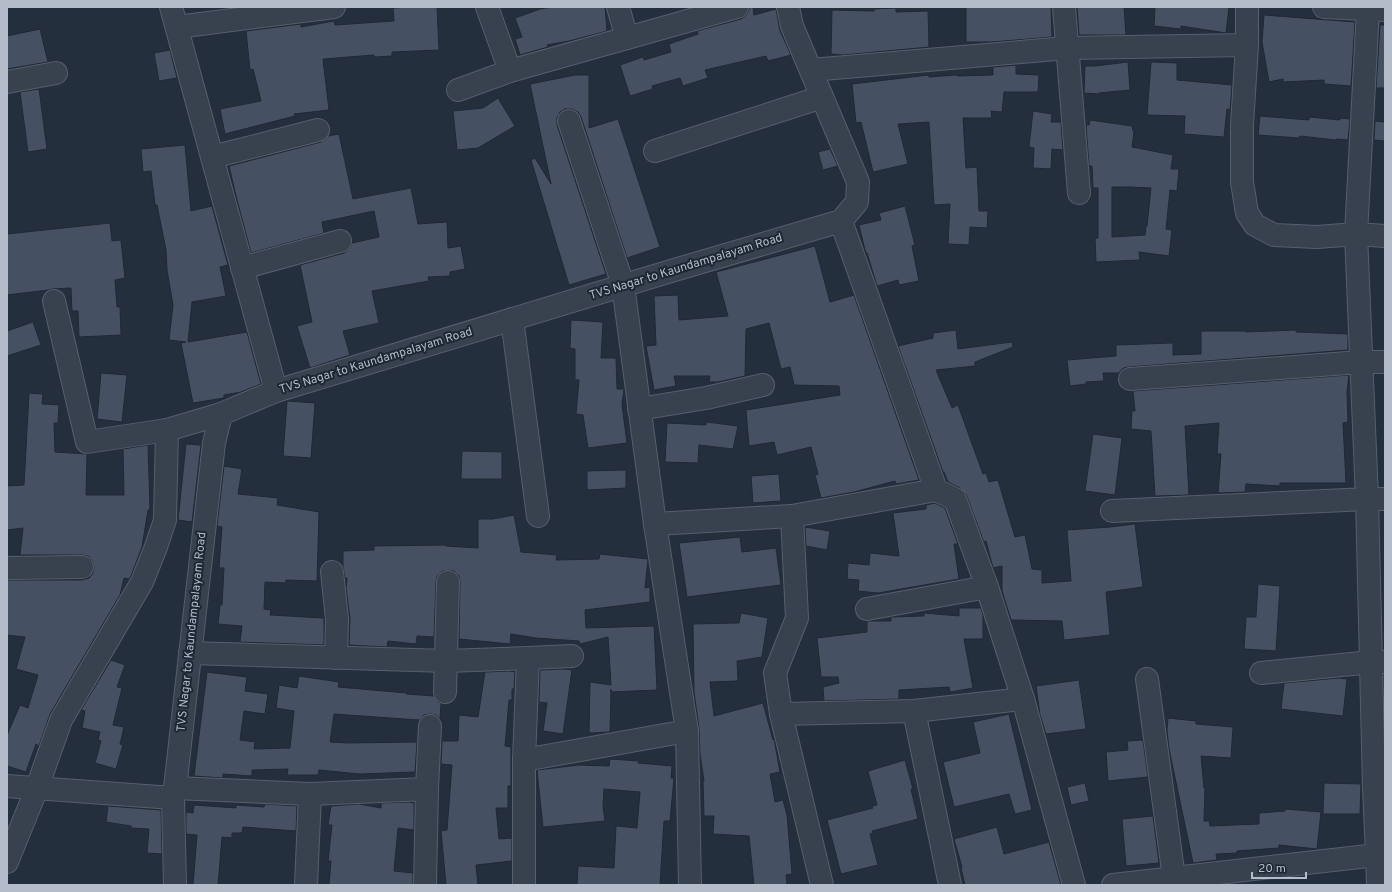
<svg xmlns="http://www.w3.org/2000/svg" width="1392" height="892" font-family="Overpass,sans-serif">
  <rect width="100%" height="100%" fill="#242f3e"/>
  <g fill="#455162" stroke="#1f2835" fill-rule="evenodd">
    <path d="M414 7H437L439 50 392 52V56L374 57V55L323 59 329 110 294 114 295 116 225 134 220 109 261 101 253 69 250 70 246 31 301 24V27L334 21 335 25 394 21 393 8Z"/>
    <path d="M553 7H605L607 31 569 41 547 45 548 47 520 55 515 39 522 37 515 18 540 9Z"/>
    <path d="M749 7H753L754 15 776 9 780 31 791 55 768 61 766 56 705 70 708 78 683 86 680 78 652 86 653 89 630 96 620 65 643 57 644 60 671 52 669 44 698 34 697 31 741 19 746 15 749 10Z"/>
    <path d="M966 7H1051L1052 37 992 42H966Z"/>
    <path d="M1077 7H1124L1126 35H1079Z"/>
    <path d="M1155 7H1229L1226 33 1181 26V29L1154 26Z"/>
    <path d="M896 8V12L928 11 929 47 843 55 831 54 832 10 874 11V9Z"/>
    <path d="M1264 15 1355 22 1351 86 1324 84V80L1283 82V79L1269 82 1262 42Z"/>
    <path d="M1380 25H1385V88H1376Z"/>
    <path d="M40 29 48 62 7 69V36Z"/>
    <path d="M170 50 177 78 159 81 154 53Z"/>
    <path d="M1128 62 1130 90 1099 93V94L1084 93 1085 66H1095Z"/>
    <path d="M1151 62 1177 63V80L1232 85 1230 110 1227 109 1224 137 1184 134 1185 116 1147 115Z"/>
    <path d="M1016 65V74L1039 75 1038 92H1004L1002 112 991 111 992 118H963L966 168 977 167 979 211H988L987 228 970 227 969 245 948 244 950 204 934 205 929 122 898 124 908 164 873 172 861 122 856 123 852 84 929 75V77L956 75 957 76 993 75V67Z"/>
    <path d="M575 75H589V128L618 119 660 247 627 258 581 117 578 112 572 109H565L560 112 557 118V125L606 274 569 285 531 160 535 158 551 184 530 84Z"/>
    <path d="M39 89 47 149 28 152 20 92Z"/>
    <path d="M498 98 515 126 478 148 457 150 453 111 483 108Z"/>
    <path d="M1033 111 1052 114 1051 122H1061L1063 150 1052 149 1051 169 1033 168 1034 148 1029 147Z"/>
    <path d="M1260 116 1309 120V117L1340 120V118L1350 119 1348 140 1337 139 1336 140 1300 136 1299 138 1258 135Z"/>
    <path d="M1090 120 1132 126 1133 131H1134L1132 147 1173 155 1171 169H1179L1177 191 1170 190 1166 229 1172 230 1169 256 1139 252 1140 260 1096 262 1095 238H1098V188H1093L1092 166H1089L1086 125H1089ZM1112 187H1131L1151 188 1147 226H1146L1145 235 1112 237Z"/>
    <path d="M1375 121 1385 122V141L1374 140Z"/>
    <path d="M339 134 353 199 411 188 418 224 447 222 448 248 461 246 465 269 450 272V276L428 277 429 281 372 291 379 323 343 331 350 355 310 368 297 326 312 322 300 265 344 253 349 249 352 243 379 237 374 211 322 222 324 233 251 253 237 200 229 166 321 142 326 139 328 136Z"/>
    <path d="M185 145 191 211 212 206 228 265 220 267 226 296 192 302 188 342 247 332 261 384 241 392 224 395V398L193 403 181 343 186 342 169 340 173 305 167 270 166 250 157 205H155L151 171 143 172 141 149Z"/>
    <path d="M830 149 838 166 823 170 818 152Z"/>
    <path d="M905 206 915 245 912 246 919 281 899 285 898 280 877 286 867 253H866L865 250 859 225 881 220 879 213Z"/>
    <path d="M110 223 112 241 121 240 125 278 115 280 117 307H120L121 335 79 337 78 311H72L71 288 52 289 48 290 7 295V234Z"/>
    <path d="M815 246 830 302 854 295 919 480 896 484 895 481 854 492 821 498 815 475 818 474 811 447 777 455 774 442 749 446 746 410 840 395 839 386 794 385 790 367 781 369 769 323 746 329 745 376 718 382H709L710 376H674L676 386 654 390 646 346 656 345 654 296 678 295 679 320 728 316 716 272Z"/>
    <path d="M571 320 603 322 601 358H616L617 389H624L622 405 627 443 588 448 583 415 576 414 579 380H575V349L570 348Z"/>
    <path d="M33 322 41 345 7 356V331Z"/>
    <path d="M956 330 958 349 1012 342 1013 347 975 362V366L936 370 952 408 958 405 983 474 986 473 989 482 998 480 1015 537 1025 535 1032 569 1042 570V583L1071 581 1067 530 1110 527 1135 524 1143 587 1106 592 1110 635 1064 640 1062 621 1011 620 1002 591V566L993 568 986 541 984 542 983 540 966 494 960 488 948 482 944 472H943L898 346 933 338V333Z"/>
    <path d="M1296 330V332L1348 334V350L1129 367 1123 368 1119 373H1103L1104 381 1086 382V384L1070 386 1067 360 1116 356V345L1173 343V355L1201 354V331H1246V332Z"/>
    <path d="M101 373 127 375 122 422 97 419Z"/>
    <path d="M1349 375 1347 392 1348 422 1343 423 1346 483H1280V486L1246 484 1245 492 1218 493 1221 454H1217L1219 423 1185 426 1189 495 1155 496 1151 431 1131 429 1132 411H1135L1133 391Z"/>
    <path d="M29 393 43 394 42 404 59 405 58 423H54L55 452 87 454 86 495H124L123 449 148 445 150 509 148 510 142 547 131 576 129 579 124 578 120 595 50 714 39 746 36 744 26 772 7 766V735L20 705 28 708 38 675 16 669 25 637 7 635V580H82L89 578 93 573 94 567 92 560 88 556 82 555H20L23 528 7 530V486L24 485Z"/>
    <path d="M287 401 315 403 311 458 283 456Z"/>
    <path d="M706 422 738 426 733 449 699 445 698 463 665 462 667 423 706 425Z"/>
    <path d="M1093 434 1122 438 1115 495 1085 491Z"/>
    <path d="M186 444 201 445 192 522 178 520Z"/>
    <path d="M462 451 502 452V479H461Z"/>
    <path d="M224 466 242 469 238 494 278 498 277 505 319 512 317 581 286 580V583L265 582 264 609 271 610 270 615 324 618V645L240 642 242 626 218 624 220 605H222L224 568H219L222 527 217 526Z"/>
    <path d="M626 470V488L587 490V471Z"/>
    <path d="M779 474 781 501 753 503 751 476Z"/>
    <path d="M935 503 945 508 958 544H954L959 579 878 593 858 591 859 580 847 579 848 563 869 565 870 553 899 556 893 513 926 509V505Z"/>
    <path d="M514 515 521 552 557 555 556 560 599 559 600 554 648 559 645 588 650 587V602L585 610 586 628 654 626 657 690 611 692V689L610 732 589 733 590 682 611 685 608 637 580 644 579 641 536 638 511 634 510 644 459 639 460 582 459 576 454 571 449 570 442 571 437 576 436 582 434 637 417 636 416 644 388 641 387 647 349 645 350 619 346 588 347 578H345L343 567V551L374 550V546L446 545V546L478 548V519H493Z"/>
    <path d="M805 527 830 531 827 550 806 546Z"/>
    <path d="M740 537 742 552 776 548 781 585 687 597 679 543Z"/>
    <path d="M1258 584 1280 586 1276 651 1244 649 1246 617H1256Z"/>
    <path d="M959 608H981L983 615V639H964L973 688 950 692 949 687 899 690V699L824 701 823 687 839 683 838 677H821L817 638 867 632V621H891V617L924 616V613L959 616Z"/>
    <path d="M741 613 768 618 762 657 737 661 738 681 710 682 714 716 763 703 773 740 774 739 780 772 770 774 775 802 783 800 787 815 792 874 786 875 787 885H754L749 836 713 834 714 816H704L703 781H704L700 754 699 729 694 692 693 624 739 623Z"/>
    <path d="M111 660 125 665 117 687 122 688 113 725 124 727 120 744 123 745 116 769 95 763 101 741 98 740 100 732 82 728 85 711 81 710Z"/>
    <path d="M563 669 572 670 563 734 543 731 547 703 539 702 540 670Z"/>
    <path d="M510 671 515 672 514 689H512V700H509L505 746 511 747V786H508V808H496L499 839 512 838V861L476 865 478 885H446L441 831 447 830 452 765 441 764 442 741H458L459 715 478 717 485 672Z"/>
    <path d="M207 672 247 677 245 691 268 694 265 714 244 711 240 740 255 742 254 749 290 748 294 711 276 708 279 685 297 688 299 676 339 682 338 687 407 693 406 694 434 696 438 702 441 703 440 719 436 715 431 714 424 715 419 720 334 714 330 742 348 743 417 742 415 772 360 774 319 770 318 775H287L288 769 252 770V776L223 774V778L194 776Z"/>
    <path d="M1339 678 1347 679 1343 716 1281 709 1284 683Z"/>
    <path d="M1079 680 1086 729 1046 734 1040 715 1036 686Z"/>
    <path d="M1009 714 1032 810 1015 814 1009 794 954 807 943 762 980 753 973 722Z"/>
    <path d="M1168 718 1196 721V724L1233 727 1231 758 1201 756 1204 788H1205L1204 821H1209L1210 826 1259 824V813L1285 811V809L1321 812 1317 849 1279 845V848L1237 851V853L1216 854 1217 860 1193 863 1169 749 1167 730Z"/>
    <path d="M1143 740 1148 777 1108 781 1106 752 1128 750 1127 741Z"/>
    <path d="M610 759 639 761 638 763 672 766 671 778H674L670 821H664L660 885H577L578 866 614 868 616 826 637 828 640 792 604 789 603 806 605 821 543 827 537 770 579 765 609 766Z"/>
    <path d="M905 760 913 789H911L918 819 872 831 873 833 870 834 878 865 841 874 827 820 873 808 872 806 877 805 868 771Z"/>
    <path d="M1085 783 1089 801 1071 805 1067 787Z"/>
    <path d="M1324 783 1361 784 1360 814H1323Z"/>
    <path d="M409 802 414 803V830L398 828 394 871 413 873V885H329L331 861H328L332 825H328L331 806 359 804 381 808V803Z"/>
    <path d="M265 804 297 806 296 831 243 827 242 833H232V838L222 837 218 885H193L197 835 186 834V812L193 813 194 805 236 808V805L264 807Z"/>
    <path d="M108 806 161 810 162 854 147 853 149 829 131 828V826L106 822Z"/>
    <path d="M1153 816 1159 863 1126 866 1122 819Z"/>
    <path d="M997 827 1004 854 1049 842 1061 885H965L961 868 962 867 954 839Z"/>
  </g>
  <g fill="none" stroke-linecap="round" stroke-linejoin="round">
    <g stroke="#565f6c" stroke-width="24">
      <g id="minor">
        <path d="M171 7 276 391"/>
        <path d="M487 7 510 71 737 7"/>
        <path d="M618 7 627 38"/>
        <path d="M1064 7 1079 193"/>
        <path d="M1324 7 1385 10"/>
        <path d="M177 27 334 7"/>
        <path d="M1247 45 1242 125V182L1247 213 1255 225 1274 235 1317 237 1356 234 1368 9"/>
        <path d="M811 70 1067 48 1247 45V7"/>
        <path d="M7 82 56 73"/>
        <path d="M458 90 510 71"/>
        <path d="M655 151 822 97"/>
        <path d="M212 157 318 130"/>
        <path d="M841 221 936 490 955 499 987 587 1023 699 1074 885"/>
        <path d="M242 268 340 241"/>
        <path d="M54 301 87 442 167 430 221 414"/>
        <path d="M512 319 538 516"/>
        <path d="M1130 379 1361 362H1385"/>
        <path d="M639 409 706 398 763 385"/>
        <path d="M1112 511 1367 499 1356 234 1385 236"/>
        <path d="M655 524 792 516"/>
        <path d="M7 568 82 567"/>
        <path d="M332 572 337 619 336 658"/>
        <path d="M867 609 987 587"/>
        <path d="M190 653 446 661 528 658 524 760V885"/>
        <path d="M528 658 572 656"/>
        <path d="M1261 673 1372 662H1385"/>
        <path d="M1147 679 1174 878"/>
        <path d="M445 692 448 582"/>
        <path d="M914 711 950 885"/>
        <path d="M781 714 914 711 1023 699"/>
        <path d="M687 731 690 885"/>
        <path d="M524 760 687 731 655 524 623 285 569 121"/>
        <path d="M7 786 173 798 175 788 214 443 221 414 276 391 671 271 841 221 857 202 858 182 792 26 788 7"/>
        <path d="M175 788 310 794 427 789 425 885"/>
        <path d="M1374 788 1367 499H1385"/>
        <path d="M427 789 430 726"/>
        <path d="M173 798 175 885"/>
        <path d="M1377 855 1378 885"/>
        <path d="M7 862 37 788 61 720 142 582 156 547 165 520 167 430"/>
        <path d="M306 885 310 794"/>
        <path d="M822 885 781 714 775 673 797 618 792 516 936 490"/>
        <path d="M1113 885 1377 855 1374 788H1385"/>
      </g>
    </g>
    <use href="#minor" stroke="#38414e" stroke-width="22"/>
  </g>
  <g text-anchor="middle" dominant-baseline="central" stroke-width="4" stroke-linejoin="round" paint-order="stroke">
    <g font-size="12" fill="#b4bcc9" stroke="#1d2633">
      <text transform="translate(686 267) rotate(-17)">TVS Nagar to Kaundampalayam Road</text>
      <text transform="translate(376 361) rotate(-17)">TVS Nagar to Kaundampalayam Road</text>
      <text transform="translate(192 632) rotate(-84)">TVS Nagar to Kaundampalayam Road</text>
    </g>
  </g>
  <rect width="1392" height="892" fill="none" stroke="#b4bcc9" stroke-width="16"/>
  <path d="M1252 872v6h54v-6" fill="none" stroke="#b4bcc9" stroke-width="2"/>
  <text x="1258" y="872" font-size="12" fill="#b4bcc9" stroke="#1d2633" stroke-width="3" paint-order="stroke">20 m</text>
</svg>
